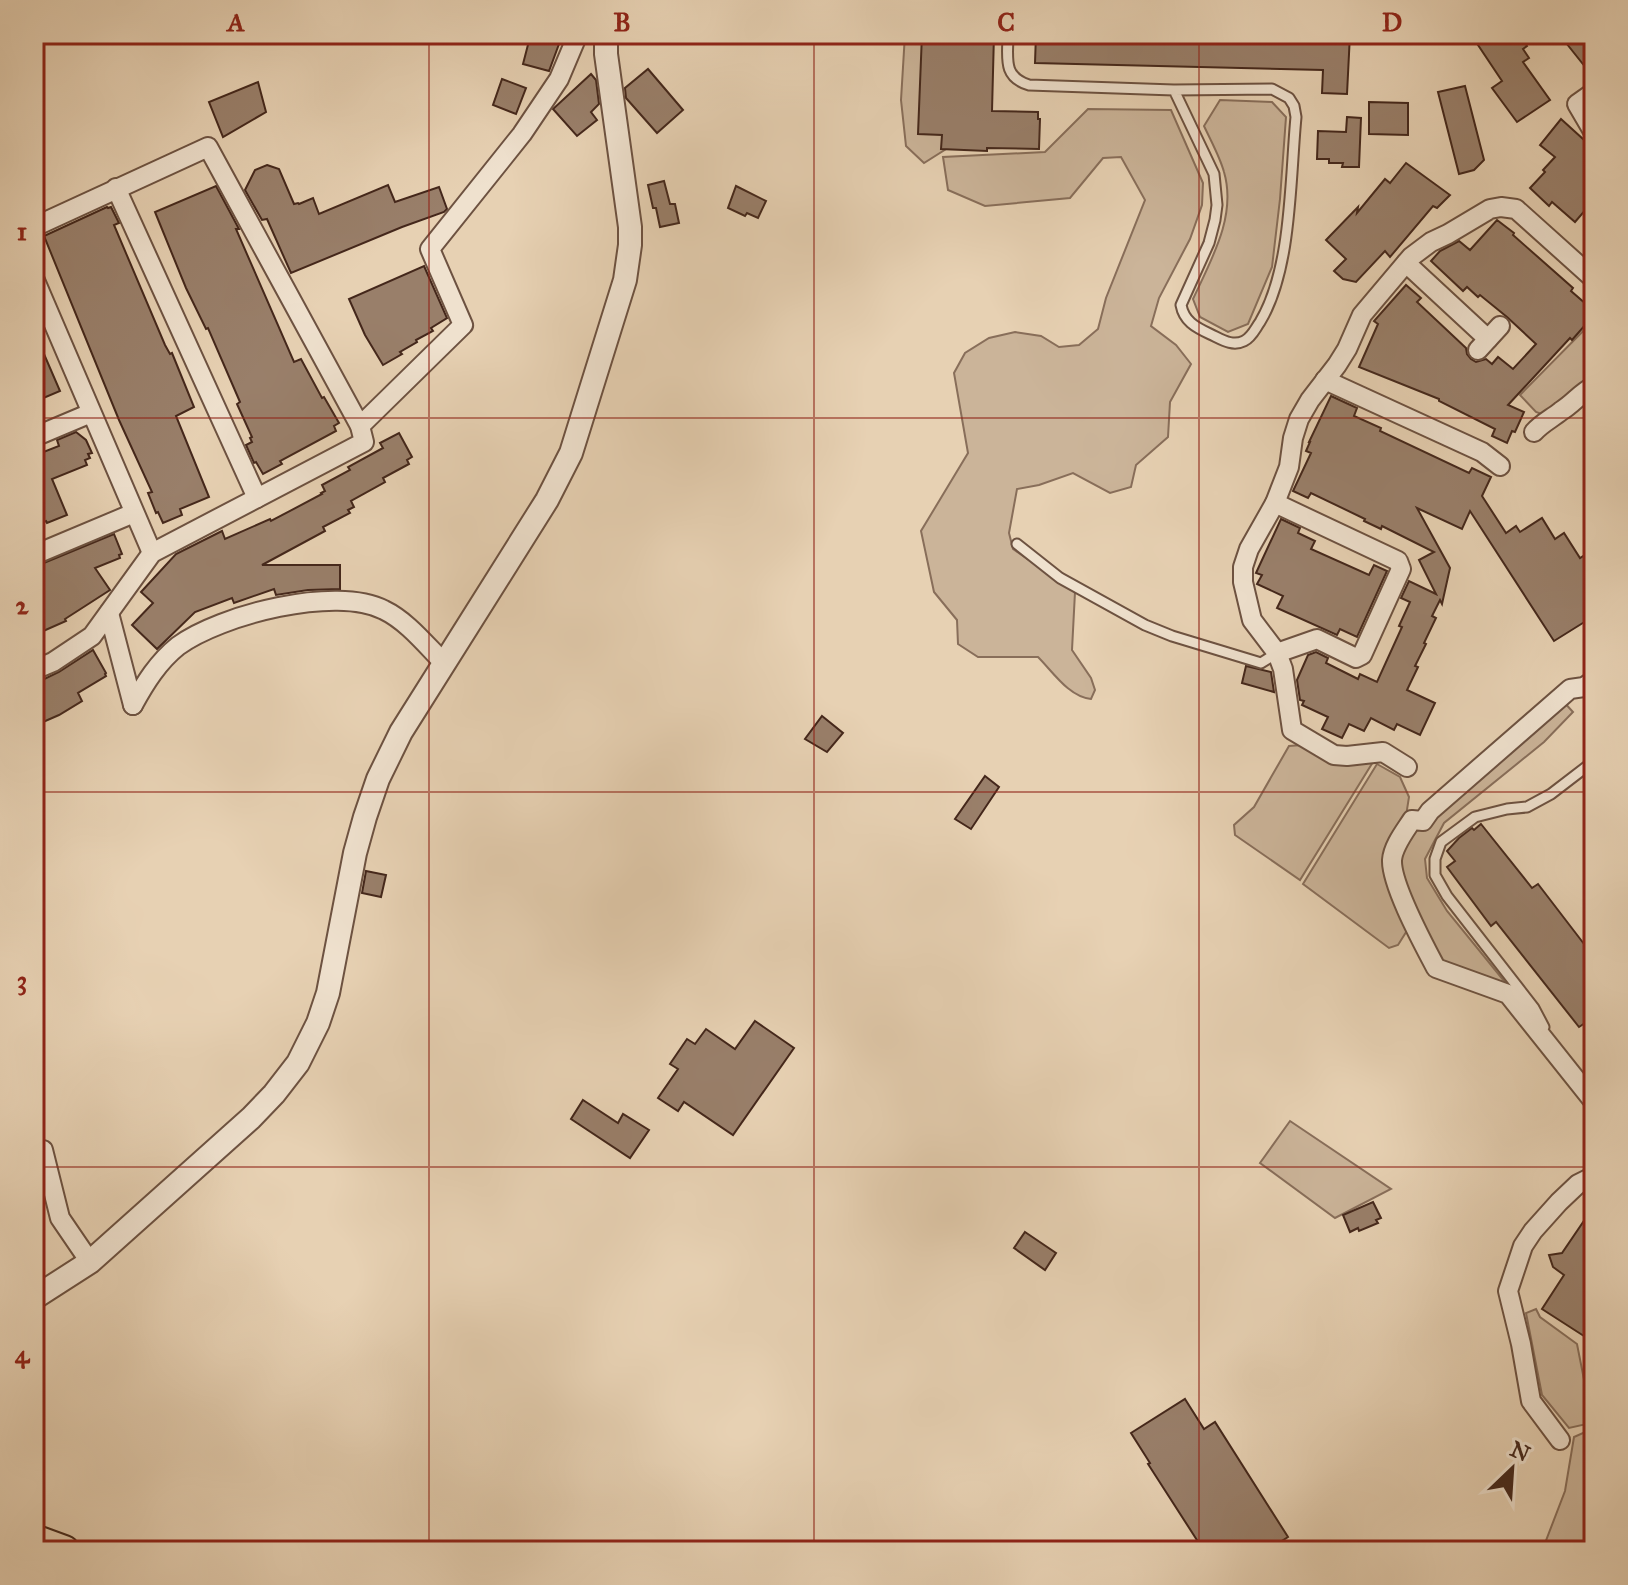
<svg xmlns="http://www.w3.org/2000/svg" width="1628" height="1585" font-family="'IM FELL Great Primer',serif">
  <rect width="100%" height="100%" fill="#e7d1b3"/>
  <filter id="stains"><feTurbulence type="fractalNoise" baseFrequency=".0025" numOctaves="4"/><feColorMatrix values="0 0 0 0 .2 0 0 0 0 .09 0 0 0 0 .02 0 0 0 .5 -.17"/></filter>
  <radialGradient id="worn" r=".72"><stop offset=".6" stop-color="#630" stop-opacity="0"/><stop offset="1" stop-color="#630" stop-opacity=".3"/></radialGradient>
  <g fill="#cbb499" stroke="#886e5a" stroke-width="2">
    <path d="M905 34H934L954 144 924 163 906 146 901 100Z"/>
    <path d="M1220 100 1272 102 1286 117 1280 199 1272 267 1248 324 1228 332 1200 317 1193 299C1211 260 1237 216 1224 172 1220 157 1211 141 1204 126Z"/>
    <path d="M1088 109 1171 110 1203 183 1202 205 1190 239 1159 298 1151 326 1176 345 1191 364 1170 402 1168 437 1136 465 1131 487 1110 493 1073 473 1039 485 1017 489 1009 533 1013 549 1075 592 1072 650 1091 678 1095 690 1091 699C1069 697 1053 672 1038 657H978L958 644 957 620 934 592 921 531 968 453 954 373 965 353 989 338 1015 332 1041 336 1059 347 1079 345 1098 329 1106 298 1145 200 1121 157 1103 158 1070 198 985 206 948 190 943 157 1045 152Z"/>
    <path d="M1594 320V377C1575 387 1562 403 1544 415L1536 412 1520 395Z"/>
    <path d="M1562 700 1573 712 1544 742 1444 823 1425 859 1427 878 1447 911 1509 987 1440 963 1407 887 1398 854 1415 824Z"/>
    <path d="M1302 745 1337 763 1373 762 1300 880 1235 835 1234 825 1254 807 1289 746Z"/>
    <path d="M1377 764 1400 777 1409 797 1406 816 1395 834 1408 929 1398 945 1389 948 1303 884Z"/>
    <path d="M1290 1121 1391 1189 1335 1218 1260 1163Z"/>
    <path d="M1536 1309 1540 1317 1577 1344 1591 1415 1587 1424 1569 1428 1542 1395 1526 1313Z"/>
    <path d="M1594 1424V1551H1542L1565 1491 1574 1437 1590 1430Z"/>
  </g>
  <g fill="#997f6a" stroke="#44271b" stroke-width="2">
    <path d="M922 34H994L992 111 1038 112V119H1040L1039 149 987 148V151L941 149 942 135 918 134Z"/>
    <path d="M1036 34H1350L1347 94 1322 93 1323 70 1035 63Z"/>
    <path d="M1494 34H1519L1527 46 1523 49 1529 58 1523 62 1550 100 1517 122 1492 88 1502 81 1478 45Z"/>
    <path d="M1559 34H1588L1594 41V78Z"/>
    <path d="M530 37 559 44 549 71 523 64Z"/>
    <path d="M648 69 683 110 657 133 626 98 625 88Z"/>
    <path d="M591 74 596 80 599 104 591 112 597 120 577 136 553 109Z"/>
    <path d="M502 79 526 88 516 114 493 105Z"/>
    <path d="M258 82 266 112 223 137 209 102Z"/>
    <path d="M1465 86 1484 160 1474 170 1459 174 1438 92Z"/>
    <path d="M1369 102 1408 103V135L1369 134Z"/>
    <path d="M1347 117 1361 118 1359 167H1342L1343 163H1329V159H1317L1318 131 1346 132Z"/>
    <path d="M1561 119 1594 149V200L1575 222 1552 202 1549 206 1530 188 1545 172 1543 170 1555 157 1540 145Z"/>
    <path d="M1406 163 1450 195 1437 208 1433 206 1390 257 1385 251 1356 282 1343 279 1334 271 1346 259 1326 240 1358 207 1357 213 1385 179 1390 183Z"/>
    <path d="M267 165 279 169 294 204 298 203 299 204 313 198 319 214 388 185 395 202 439 187 447 209 444 212 402 227 291 273 267 219 262 220 245 190 255 170Z"/>
    <path d="M664 181 670 204H675L679 223 660 227 656 208H653L648 185Z"/>
    <path d="M216 186 239 229H236L294 362 301 359 322 398 324 397 339 423 334 426 336 431 280 461 282 464 263 474 256 462 254 463 246 445 252 442 250 438 252 437 237 404 240 402 208 328 206 329 186 288 155 212Z"/>
    <path d="M736 186 766 201 758 218 747 213 745 216 728 208Z"/>
    <path d="M107 207 108 208 111 207 119 223 114 225 165 345 170 354 172 353 194 407 176 416 209 497 180 509 182 515 163 523 158 512 156 513 148 493 152 492 119 420 44 236Z"/>
    <path d="M1497 220 1514 233 1513 235 1573 288 1571 291 1594 311V315L1572 340 1570 338 1508 405 1524 412 1515 432 1512 431 1507 443 1492 436 1495 429 1439 401V399L1359 367 1378 324 1374 321 1406 285 1421 298 1417 302 1466 348 1467 354 1471 359 1476 362 1486 359 1492 364 1498 357 1513 369 1536 344 1507 317 1480 295 1478 297 1467 287 1463 291 1431 261 1440 251 1459 241 1470 250Z"/>
    <path d="M424 266 447 318 431 328 433 331 416 340 417 342 400 352 402 354 383 365 365 335 349 299Z"/>
    <path d="M34 331 60 391 34 402Z"/>
    <path d="M1331 396 1357 408 1354 416 1381 428 1380 431 1469 473 1472 468 1491 477 1482 496 1506 533 1516 526 1520 532 1542 518 1555 539 1564 533 1580 558 1594 549V616L1554 641 1470 511 1462 529 1417 508 1450 568 1442 604 1440 600 1432 616 1436 618 1424 643 1426 644 1415 666 1418 667 1407 690 1435 703 1420 735 1397 724 1394 730 1371 718 1364 731 1349 724 1342 738 1322 729 1328 717 1302 705 1304 701 1300 700 1297 680 1308 655 1316 652 1328 658 1326 663 1358 679 1360 674 1377 682 1402 627 1399 626 1410 602 1401 598 1409 581 1436 594 1419 560 1434 552 1382 526 1381 529 1364 521 1365 519 1311 493 1308 498 1293 491 1311 453 1306 451 1310 442H1309Z"/>
    <path d="M76 432 86 440 92 453 88 454 90 458 85 460 87 465 52 479 67 515 47 523 46 521 34 526V449L38 448 41 453 59 446 57 440Z"/>
    <path d="M399 433 412 457 407 460 409 464 383 478 385 482 351 501 354 507 348 510 350 513 323 527 325 531 262 565H340V589L308 590 276 595 274 589 234 603 232 598 195 612 157 649 132 625 153 603 141 592 176 554 222 531 225 539 270 519 271 521 322 494 321 493 325 491 322 485 350 470 348 467 383 448 380 443Z"/>
    <path d="M1281 519 1300 528 1298 533 1315 541 1311 549 1369 575 1374 565 1387 571 1357 637 1340 629 1337 635 1277 608 1283 596 1257 584 1262 575 1256 573Z"/>
    <path d="M114 534 122 554 119 555 120 558 95 568 110 590 65 619 66 621 41 632 39 630 34 632V567Z"/>
    <path d="M93 650 106 673 105 674 106 676 78 693 82 701 59 715 34 726V684L59 672Z"/>
    <path d="M1246 666 1271 672 1274 692 1242 683Z"/>
    <path d="M822 716 843 733 827 752 805 739Z"/>
    <path d="M985 776 999 787 971 829 955 819Z"/>
    <path d="M1481 824 1532 888 1538 884 1594 957V1017L1579 1027 1496 922 1491 926 1447 867 1455 861 1447 851 1459 838 1472 828 1474 830Z"/>
    <path d="M366 871 386 875 381 897 362 893Z"/>
    <path d="M755 1021 794 1048 733 1135 684 1102 678 1111 658 1098 678 1069 670 1064 687 1039 695 1044 706 1029 735 1049Z"/>
    <path d="M583 1100 618 1123 623 1114 649 1130 630 1158 571 1119Z"/>
    <path d="M1373 1202 1381 1218 1376 1220 1378 1223 1359 1231 1358 1228 1350 1232 1343 1215Z"/>
    <path d="M1594 1206V1328L1587 1338 1542 1309 1564 1275 1553 1267 1549 1255 1562 1253Z"/>
    <path d="M1025 1232 1056 1253 1045 1270 1014 1248Z"/>
    <path d="M1185 1399 1204 1429 1215 1422 1288 1537 1266 1551H1204L1148 1464 1150 1463 1131 1433Z"/>
  </g>
  <g fill="none" stroke-linecap="round" stroke-linejoin="round">
    <g stroke="#6d5241" stroke-width="13">
      <g id="service">
        <path d="M1008 34C1008 57 1002 77 1029 85L1174 90 1272 89 1289 98 1294 106 1296 117C1290 179 1292 269 1260 322 1255 329 1252 337 1244 341 1232 347 1221 339 1210 334 1195 327 1184 321 1181 305L1209 243 1215 220 1217 205 1214 174 1174 90"/>
        <path d="M1017 544 1060 578 1145 625 1172 636 1261 663 1277 653"/>
        <path d="M1544 1027 1534 1008 1447 896 1435 875V859L1441 842 1475 817 1507 809 1527 807 1551 794 1594 761"/>
      </g>
    </g>
    <g stroke="#6d5241" stroke-width="22">
      <g id="minor">
        <path d="M1594 92 1577 104 1594 133"/>
        <path d="M116 188 257 498"/>
        <path d="M34 227 208 147 360 426 364 442 152 553 92 636 53 662 34 670"/>
        <path d="M1406 263 1488 339"/>
        <path d="M34 278 152 553"/>
        <path d="M1478 350 1500 326"/>
        <path d="M1325 380 1482 452 1500 466"/>
        <path d="M360 426 463 325 430 249 522 134 559 79 578 34"/>
        <path d="M1534 432C1542 423 1551 419 1561 411 1574 403 1579 394 1594 386"/>
        <path d="M34 437 91 413"/>
        <path d="M1275 503 1398 561 1401 569 1362 655 1356 658 1317 639 1277 653"/>
        <path d="M34 555 134 513"/>
        <path d="M109 613 133 705"/>
        <path d="M1594 680 1584 687 1570 689 1430 811 1423 821 1412 820C1405 831 1393 846 1392 860 1391 885 1424 945 1436 968L1508 994 1594 1102"/>
        <path d="M133 705C145 683 158 662 178 646 220 615 336 585 384 610 407 621 426 645 444 663"/>
        <path d="M1407 767 1383 752 1347 756 1334 755 1292 730 1283 669 1277 653 1252 620 1243 582V567L1249 549 1275 503 1289 467 1293 438 1299 419 1310 400 1337 365 1347 349 1362 315 1411 257 1431 242 1448 234 1490 209 1501 207 1516 209 1594 279"/>
        <path d="M43 1150 60 1218 90 1262"/>
        <path d="M1560 1440 1531 1401 1521 1344 1508 1291 1523 1246 1533 1231 1559 1202 1578 1184 1594 1176"/>
      </g>
    </g>
    <g stroke="#6d5241" stroke-width="26">
      <path id="tertiary" d="M34 1298 90 1262 251 1118 274 1094 298 1063 318 1023 328 993 355 853 365 817 378 779 401 732 547 500 571 453 625 280 630 245V227L606 54V34"/>
    </g>
    <g stroke="#44271b" stroke-width="34">
      <path id="trunk" d="M34 1540 64 1551"/>
    </g>
    <use href="#service" stroke="#efe1ce" stroke-width="9"/>
    <use href="#minor" stroke="#efe1ce" stroke-width="18"/>
    <use href="#tertiary" stroke="#efe1ce" stroke-width="22"/>
    <use href="#trunk" stroke="#e7d1b3" stroke-width="30"/>
  </g>
  <path fill="none" stroke="#8f2418" stroke-width="2" stroke-opacity="0.55" d="M429 34V1551M814 34V1551M1199 34V1551M34 418H1594M34 792H1594M34 1167H1594"/>
  <rect width="1628" height="1585" fill="none" stroke="#e7d1b3" stroke-width="88"/>
  <g transform="translate(1512 1469) rotate(25)" stroke="#efe1ce" stroke-width="6" paint-order="stroke">
  <path d="M0-6L14 30L0 20L-14 30Z" fill="#44271b"/>
  <text y="-12" font-size="22" font-weight="bold" text-anchor="middle" fill="#44271b">N</text>
  </g>
  <rect x="44" y="44" width="1540" height="1497" fill="none" stroke="#8f2418" stroke-width="3"/>
  <g font-size="26" text-anchor="middle" font-weight="bold" fill="#8f2418">
    <text x="236" y="31">A</text>
    <text x="622" y="31">B</text>
    <text x="1006" y="31">C</text>
    <text x="1392" y="31">D</text>
    <text x="22" y="240">1</text>
    <text x="22" y="614">2</text>
    <text x="22" y="989">3</text>
    <text x="22" y="1363">4</text>
  </g>
  <rect width="100%" height="100%" filter="url(#stains)"/>
  <rect width="100%" height="100%" fill="url(#worn)"/>
</svg>
